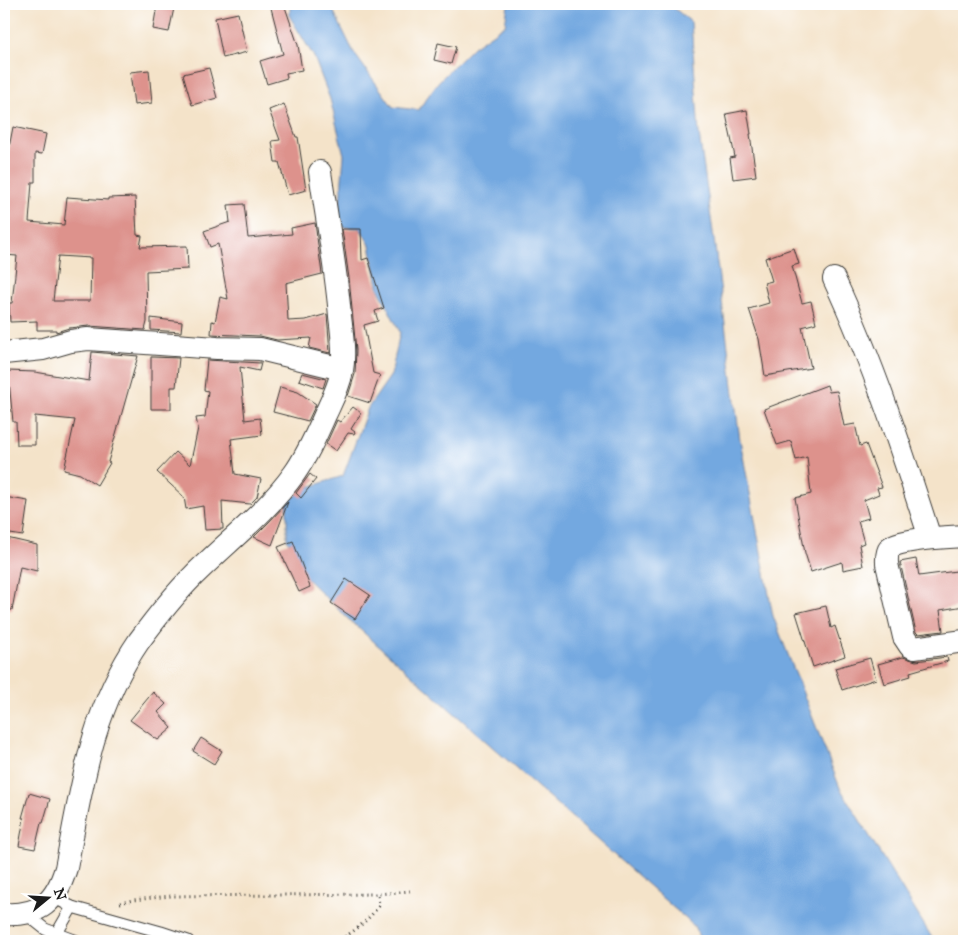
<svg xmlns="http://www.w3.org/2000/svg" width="968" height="945" font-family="'IM FELL Great Primer',serif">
  <rect width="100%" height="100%" fill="#fff"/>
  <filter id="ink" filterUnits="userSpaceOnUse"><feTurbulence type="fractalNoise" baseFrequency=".02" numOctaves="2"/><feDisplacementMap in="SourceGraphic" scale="10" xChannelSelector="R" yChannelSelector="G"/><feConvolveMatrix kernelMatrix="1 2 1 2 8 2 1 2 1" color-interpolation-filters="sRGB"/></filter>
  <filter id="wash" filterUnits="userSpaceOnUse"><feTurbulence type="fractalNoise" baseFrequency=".0096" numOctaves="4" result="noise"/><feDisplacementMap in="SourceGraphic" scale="20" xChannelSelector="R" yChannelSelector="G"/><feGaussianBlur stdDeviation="1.12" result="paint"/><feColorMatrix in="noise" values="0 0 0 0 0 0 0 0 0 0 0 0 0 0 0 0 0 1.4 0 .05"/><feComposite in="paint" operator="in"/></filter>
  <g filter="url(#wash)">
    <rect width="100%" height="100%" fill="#f4e3c9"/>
    <path fill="#73a8e0" stroke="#48627e" d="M290 4H330L354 53 393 107 418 110 439 81 473 47 505 25 508 4H669L691 22 699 134 714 239 740 440 773 616 840 788 934 941H701L694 926 346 617 305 577 287 539V501L309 487 343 476 368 408 391 375 400 332 379 290 370 245 360 228 338 227 344 155 330 99 314 57 290 17Z"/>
    <g id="blocks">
      <g fill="#dd928c" fill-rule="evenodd">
        <path d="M270 4H284L298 45 302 70 286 73 287 78 267 84 260 61 283 54Z"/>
        <path d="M157 5 174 8 169 32 153 29Z"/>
        <path d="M238 13 247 52 223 58 215 18Z"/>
        <path d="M438 43 456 47 451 64 434 60Z"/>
        <path d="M209 68 217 98 192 105 183 74Z"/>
        <path d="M149 70 152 103 134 105 130 72Z"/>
        <path d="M284 104 296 137H298L306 190 288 195 279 162H275L272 141 280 140 269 110Z"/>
        <path d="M747 110 751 134H750L756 176 733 179 730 158 735 157 726 114Z"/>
        <path d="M13 127 46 134 42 154 35 153V182H32L29 222 64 225 67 197 108 200V198L135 197 137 235 142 236 140 247 187 246 188 269 146 271 147 322 145 330 89 326 69 328 56 332V330H37V321L10 322 9 303H12L17 256 4 255V152L8 153ZM58 256 91 258 90 301H53Z"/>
        <path d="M244 204 248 238 292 234 291 228 315 223 322 274 286 283 288 321 306 320 327 314 330 353 309 348 311 338 277 340 260 336 211 334 212 321 215 322 220 297 228 299 218 244 210 247 204 231 230 222 228 205Z"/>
        <path d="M342 229H361L362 260 368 258 384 308 375 311 378 321 364 325 373 373 380 375 370 403 348 396 355 374 356 350 349 278Z"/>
        <path d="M794 248 799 264 792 266 802 303 811 301 816 323 802 327 811 368 765 376 759 339 749 309 769 303 764 283 772 281 765 258Z"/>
        <path d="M151 318 182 322 181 332 151 330Z"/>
        <path d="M92 352 138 356 108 462 110 463 97 485 80 474 64 470 75 420 35 416V445H17L16 422H13L8 371 35 372 89 381Z"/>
        <path d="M151 357 179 358 176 387H171V409H151Z"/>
        <path d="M207 360 261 363 259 371 240 367 245 420 260 418 262 435 231 439 235 474 261 479 257 497 250 504 222 501 223 529 205 530 203 506 186 509 184 497 157 472 176 452 190 465 198 428 196 418 205 417 208 391 204 390Z"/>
        <path d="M302 373 326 379 323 388 299 380Z"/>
        <path d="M827 385 829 392 837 391 844 426 855 424 860 446 866 444 882 487 877 488 879 494 864 500 869 518 858 521 864 543 859 545 863 566 843 570 842 562 811 572 805 553 795 498 811 494 807 457 796 460 791 441 777 445 764 409Z"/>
        <path d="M280 387 298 392 316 404 308 421 273 412Z"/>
        <path d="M353 407 361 413 351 429 355 432 354 434 348 433 336 451 326 444 337 420 340 422Z"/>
        <path d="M310 474 316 479 301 498 296 493Z"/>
        <path d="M4 497 28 501 23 536 4 533Z"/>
        <path d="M288 502 272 545 254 537 268 523Z"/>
        <path d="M7 538 37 545V571L20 567 12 610H4V561Z"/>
        <path d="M293 541 310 587 299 592 278 547Z"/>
        <path d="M916 559 919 576 964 570V606L940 610 943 631 918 634 916 632 900 562Z"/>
        <path d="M346 579 370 595 355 619 331 603Z"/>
        <path d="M826 606 831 628 835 626 845 656 813 667 796 613Z"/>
        <path d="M903 657 916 661 947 657 948 661 910 672 911 676 884 684 878 664Z"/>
        <path d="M870 658 876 679 842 690 835 668Z"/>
        <path d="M153 692 166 704 158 712 172 728 158 740 130 720Z"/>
        <path d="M201 738 222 751 214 764 193 751Z"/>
        <path d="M29 793 50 799 43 823H41L35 849 19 846 24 818H22Z"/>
      </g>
    </g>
  </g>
  <g filter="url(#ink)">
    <use href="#blocks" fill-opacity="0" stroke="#3c3a36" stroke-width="1"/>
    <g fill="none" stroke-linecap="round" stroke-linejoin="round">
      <g stroke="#3c3a36" stroke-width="13">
        <g id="service">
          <path d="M53 897 72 907 161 932 188 941"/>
          <path d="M25 913 45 929 77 941"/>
          <path d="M57 933 72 907"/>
        </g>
      </g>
      <g stroke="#3c3a36" stroke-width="24">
        <g id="minor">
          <path d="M834 279C873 362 902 451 930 538"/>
          <path d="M4 353 43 349 71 341 88 339 217 348 260 349 342 369"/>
          <path d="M964 536C951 537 897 539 890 548 886 553 887 559 887 564L904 637 910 646 914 648 964 641"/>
          <path d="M4 914C40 916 56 902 66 868 82 787 91 711 139 641 156 618 174 595 194 575 228 541 266 513 294 474 307 456 316 435 325 415 332 400 339 387 342 371 345 353 342 334 340 316 336 268 327 220 320 172"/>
        </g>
      </g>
      <g stroke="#3c3a36" stroke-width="3" stroke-dasharray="1 4" stroke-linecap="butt">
        <path d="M120 903 133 900 171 896 378 894 410 891"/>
        <path d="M336 941C354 933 367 921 379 906L378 894"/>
      </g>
      <use href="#service" stroke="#fff" stroke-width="11"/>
      <use href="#minor" stroke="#fff" stroke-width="22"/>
    </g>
  </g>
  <rect width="968" height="945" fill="none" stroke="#fff" stroke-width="20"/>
  <g transform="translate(48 898) rotate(72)" stroke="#ffffff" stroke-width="4" paint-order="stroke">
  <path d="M0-4L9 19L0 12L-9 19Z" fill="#1c1c1c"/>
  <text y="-8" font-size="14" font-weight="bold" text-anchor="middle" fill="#1c1c1c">N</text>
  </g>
</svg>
